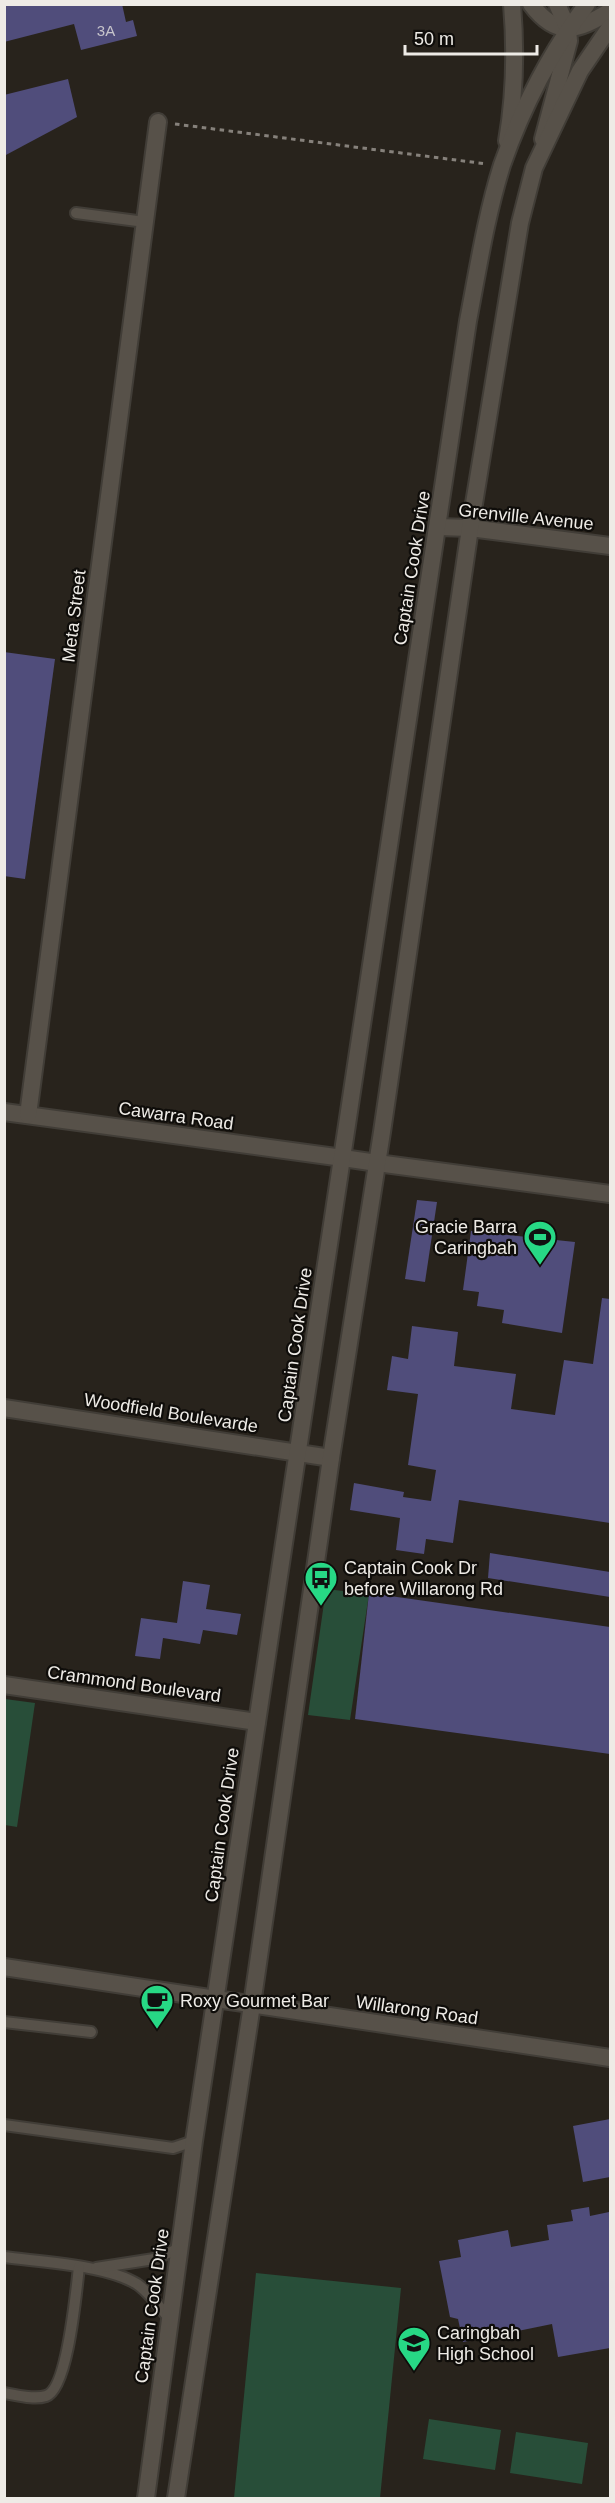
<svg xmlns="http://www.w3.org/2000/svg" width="615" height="2503" font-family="Arial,sans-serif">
  <rect width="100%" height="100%" fill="#28231c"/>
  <g fill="#284e39">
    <path d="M326 1589 369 1594 350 1720 308 1715Z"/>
    <path d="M5 1699 35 1703 17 1827 5 1825Z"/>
    <path d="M256 2273 401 2288 380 2498H234Z"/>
    <path d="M429 2419 501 2430 495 2470 423 2459Z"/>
    <path d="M516 2432 588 2443 582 2484 510 2473Z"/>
  </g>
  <g fill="#504d7b">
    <path d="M4 4H122L126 22 133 20 137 36 81 50 74 24 4 42Z"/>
    <path d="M68 79 77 117 4 156V95Z"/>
    <path d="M4 652 55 659 25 879 4 876Z"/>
    <path d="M417 1200 437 1202 425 1282 405 1279Z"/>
    <path d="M471 1231 575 1242 562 1333 502 1323 504 1310 477 1306 479 1292 463 1290Z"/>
    <path d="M602 1298 610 1299V1523L459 1500 453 1543 426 1539 424 1554 396 1550 400 1518 350 1510 354 1483 404 1492 403 1497 431 1501 436 1470 408 1465 418 1394 387 1390 392 1356 408 1359 412 1326 458 1332 454 1366 516 1374 511 1409 555 1415 564 1360 593 1364Z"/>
    <path d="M490 1553 610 1572V1597L488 1578Z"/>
    <path d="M183 1581 210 1585 206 1609 241 1614 237 1635 203 1630 200 1644 163 1638 160 1659 135 1656 141 1618 177 1623Z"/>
    <path d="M369 1593 610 1627V1754L355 1719Z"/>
    <path d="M610 2119V2177L583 2182 573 2126Z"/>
    <path d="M589 2207 590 2216 609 2212 610 2222V2348L558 2357 552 2324 463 2342 458 2319 450 2317 439 2261 461 2257 458 2240 508 2230 511 2247 549 2240 547 2225 573 2221 571 2210Z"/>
  </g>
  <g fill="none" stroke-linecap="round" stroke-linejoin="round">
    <g stroke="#413d37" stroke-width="14">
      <g id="service">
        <path d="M76 213 145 222"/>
        <path d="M4 2022 91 2032"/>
        <path d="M4 2125 173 2148 194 2141"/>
        <path d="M4 2257C41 2262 107 2265 137 2284 149 2292 160 2308 169 2318"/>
        <path d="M96 2268 154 2259 180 2248"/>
        <path d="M4 2393C17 2395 34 2400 46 2396 68 2389 76 2291 79 2267"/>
      </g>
    </g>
    <g stroke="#413d37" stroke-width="20">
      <g id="minor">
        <path d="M531 4C557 39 578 31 610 11"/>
        <path d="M543 139 569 41 568 29 557 4"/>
        <path d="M507 141C515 95 516 51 512 4"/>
        <path d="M470 528 610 546"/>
        <path d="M4 1112 343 1158"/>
        <path d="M28 1115 158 122"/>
        <path d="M4 1408 331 1458"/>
        <path d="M4 1685 257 1722"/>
        <path d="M4 1967 216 1999"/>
      </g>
    </g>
    <g stroke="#413d37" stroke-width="20">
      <g id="tertiary">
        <path d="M377 1163 610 1194"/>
        <path d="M216 1999 610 2058"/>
      </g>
    </g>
    <g stroke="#413d37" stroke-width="20">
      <g id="secondary">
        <path d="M438 527 470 528"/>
        <path d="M343 1158 377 1163"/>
        <path d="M146 2498 194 2141 468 321C478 269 486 216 502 165 522 108 550 53 587 4"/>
        <path d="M176 2498 252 2005 331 1458 382 1132 470 528 520 223 534 168 580 71 610 27"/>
      </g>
    </g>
    <path stroke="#86817b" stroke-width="3" stroke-dasharray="4.5 4.5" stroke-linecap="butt" d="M175 124 487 164"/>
    <use href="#service" stroke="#575149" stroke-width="10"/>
    <use href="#minor" stroke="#575149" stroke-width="16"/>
    <use href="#tertiary" stroke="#575149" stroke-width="16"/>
    <use href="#secondary" stroke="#575149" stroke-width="16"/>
  </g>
  <defs>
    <g id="stadium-pin" transform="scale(1.725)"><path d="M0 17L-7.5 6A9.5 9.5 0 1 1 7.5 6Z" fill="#27d885" stroke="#0f0d0a"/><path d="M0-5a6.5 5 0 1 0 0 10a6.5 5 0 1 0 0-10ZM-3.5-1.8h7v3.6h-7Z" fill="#111"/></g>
    <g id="bus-pin" transform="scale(1.725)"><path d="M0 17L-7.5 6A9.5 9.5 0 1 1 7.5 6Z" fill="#27d885" stroke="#0f0d0a"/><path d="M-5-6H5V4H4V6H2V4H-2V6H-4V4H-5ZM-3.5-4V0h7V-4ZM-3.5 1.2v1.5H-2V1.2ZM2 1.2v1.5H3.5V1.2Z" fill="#111"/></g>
    <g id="cafe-pin" transform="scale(1.725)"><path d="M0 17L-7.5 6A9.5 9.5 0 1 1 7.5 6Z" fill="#27d885" stroke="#0f0d0a"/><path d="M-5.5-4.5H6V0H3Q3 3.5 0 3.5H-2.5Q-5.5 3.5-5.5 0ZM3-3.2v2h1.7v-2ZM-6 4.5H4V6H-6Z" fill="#111"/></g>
    <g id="school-pin" transform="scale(1.725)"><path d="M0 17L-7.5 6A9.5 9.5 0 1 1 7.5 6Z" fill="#27d885" stroke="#0f0d0a"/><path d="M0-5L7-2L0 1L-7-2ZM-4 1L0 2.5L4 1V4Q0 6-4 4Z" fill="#111"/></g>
  </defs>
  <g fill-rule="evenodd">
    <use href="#stadium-pin" x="540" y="1237"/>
    <use href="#bus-pin" x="321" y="1578"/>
    <use href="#cafe-pin" x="157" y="2001"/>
    <use href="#school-pin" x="414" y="2343"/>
  </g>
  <g text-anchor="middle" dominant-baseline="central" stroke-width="4.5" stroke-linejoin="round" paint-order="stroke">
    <g font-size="15" fill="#c6c4cb">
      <text x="106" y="30">3A</text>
    </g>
    <g font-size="18" fill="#eeebe6" stroke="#0f0d0a">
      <text transform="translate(526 517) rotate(6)">Grenville Avenue</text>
      <text transform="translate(412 568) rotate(-81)">Captain Cook Drive</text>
      <text transform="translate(74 616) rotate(-83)">Meta Street</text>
      <text transform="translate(176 1116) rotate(8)">Cawarra Road</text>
      <text transform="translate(295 1345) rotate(-82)">Captain Cook Drive</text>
      <text transform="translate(171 1413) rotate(9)">Woodfield Boulevarde</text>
      <text transform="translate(134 1684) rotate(8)">Crammond Boulevard</text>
      <text transform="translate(222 1825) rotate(-82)">Captain Cook Drive</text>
      <text transform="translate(417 2010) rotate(8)">Willarong Road</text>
      <text transform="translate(152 2306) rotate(-82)">Captain Cook Drive</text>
    </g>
    <g font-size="18" fill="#eeebe6" stroke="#0f0d0a" text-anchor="start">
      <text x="517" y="1227" text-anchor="end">Gracie Barra<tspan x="517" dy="21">Caringbah</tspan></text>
      <text x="344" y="1568">Captain Cook Dr<tspan x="344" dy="21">before Willarong Rd</tspan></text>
      <text x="180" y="2001">Roxy Gourmet Bar</text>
      <text x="437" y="2333">Caringbah<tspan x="437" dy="21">High School</tspan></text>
    </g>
  </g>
  <rect width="615" height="2503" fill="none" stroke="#eeebe6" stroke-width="12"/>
  <path d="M405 45v9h132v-9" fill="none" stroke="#eeebe6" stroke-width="3"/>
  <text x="414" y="45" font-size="18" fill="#eeebe6" stroke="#0f0d0a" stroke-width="4.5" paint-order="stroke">50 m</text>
</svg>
